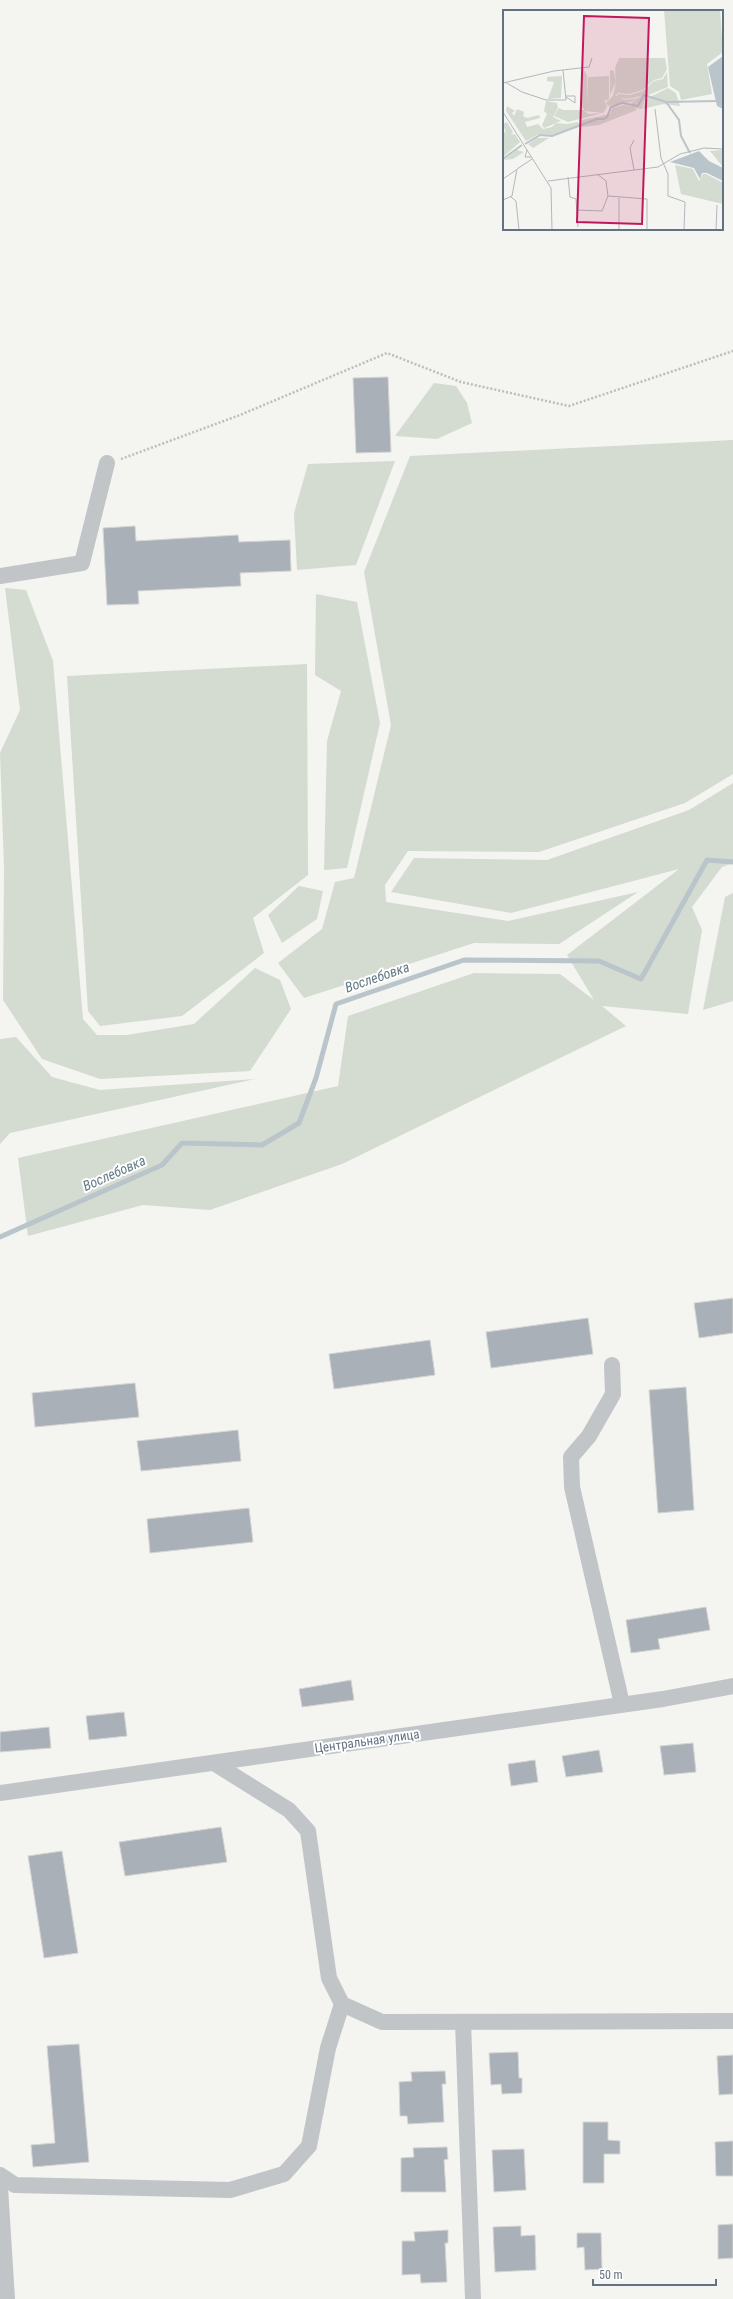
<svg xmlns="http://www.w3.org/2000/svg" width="733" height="2299" font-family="'Roboto Condensed',sans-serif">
  <rect width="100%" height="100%" fill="#f4f4f0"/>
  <g fill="#d4dbd1">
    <path d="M434 383 456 386 467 403 472 423 437 439 395 436Z"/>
    <path d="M733 440V774L685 803 539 852 408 851 385 885 386 902 508 921 638 892 559 944 474 943 304 998 278 963 322 929 335 882 354 878 391 725 364 572 410 456Z"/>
    <path d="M395 461 356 565 297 570 294 513 308 464Z"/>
    <path d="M5 588 26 590 53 661 83 1019 97 1035H127L194 1024 255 968 280 980 291 1009 250 1071 100 1079 42 1059 3 1000 4 867 0 753 20 710Z"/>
    <path d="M316 594 357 602 380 723 347 868 324 870 327 741 341 691 315 675Z"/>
    <path d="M307 664 308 875 253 918 264 953 182 1016 100 1026 88 1011 67 676Z"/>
    <path d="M733 783V863L722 867 692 907 702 930 688 1014 602 1006 626 1026 342 1164 210 1210 143 1205 28 1236 18 1158 338 1086 348 1016 474 973 560 974 594 1000 567 955 679 869 511 913 391 892 414 858 547 860 689 810Z"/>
    <path d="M299 886 323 891 317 919 282 943 268 915Z"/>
    <path d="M733 893V1001L703 1010 725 897Z"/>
    <path d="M16 1037 52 1077 100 1090 255 1079 10 1133 0 1144V1039Z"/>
  </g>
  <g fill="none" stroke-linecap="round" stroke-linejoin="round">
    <path stroke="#bac5cb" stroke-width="5" d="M0 1237 162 1165 182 1143 262 1145 299 1123 316 1078 336 1004 464 960 599 961 641 979 707 860 733 862"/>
  </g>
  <g fill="#a9b0b7" stroke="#d5d5d3">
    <path d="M388 377 391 452 356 453 353 378Z"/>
    <path d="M135 526 136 541 238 535 239 542 290 540 291 571 240 573 241 586 138 591 139 604 107 605 103 528Z"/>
    <path d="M733 1298V1333L699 1338 694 1303Z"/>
    <path d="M588 1318 593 1354 491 1368 486 1332Z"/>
    <path d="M430 1340 435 1375 334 1389 329 1354Z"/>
    <path d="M135 1383 139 1417 35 1427 32 1393Z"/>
    <path d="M686 1387 694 1510 658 1513 649 1390Z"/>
    <path d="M238 1430 241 1461 141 1471 137 1441Z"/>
    <path d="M249 1508 253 1542 150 1553 147 1519Z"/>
    <path d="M706 1607 710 1630 658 1639 660 1649 631 1653 626 1620Z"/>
    <path d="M351 1680 354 1700 302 1707 299 1689Z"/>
    <path d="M124 1712 127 1736 89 1740 86 1716Z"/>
    <path d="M49 1727 51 1748 0 1752V1732Z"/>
    <path d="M693 1743 696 1772 664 1775 660 1746Z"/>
    <path d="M599 1750 603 1772 566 1777 562 1756Z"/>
    <path d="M535 1760 538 1782 511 1786 508 1764Z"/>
    <path d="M221 1827 227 1862 125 1876 119 1842Z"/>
    <path d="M62 1851 78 1953 44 1958 28 1856Z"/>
    <path d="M79 2044 89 2162 33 2167 31 2145 55 2143 47 2046Z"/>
    <path d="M518 2052 519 2078H522V2093L502 2094 501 2084 491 2085 489 2053Z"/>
    <path d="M733 2055V2094L719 2095 717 2056Z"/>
    <path d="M445 2071 446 2084H442L444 2122 408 2124 407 2116H400L399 2082 412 2081 411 2072Z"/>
    <path d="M583 2122H608V2140L620 2141V2154H604V2183H583Z"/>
    <path d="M733 2141V2176H716L715 2142Z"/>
    <path d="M447 2147 448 2159 444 2160 446 2192H401V2158L414 2157 413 2148Z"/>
    <path d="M524 2149 526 2190 494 2192 492 2150Z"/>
    <path d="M733 2224V2258L718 2259V2225Z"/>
    <path d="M521 2226V2236L535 2235 536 2270 495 2272 493 2227Z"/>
    <path d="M448 2230V2243H445L447 2282 421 2283 420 2274 402 2275V2241H415L414 2232Z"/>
    <path d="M577 2233H601L602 2269 585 2270 584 2247 577 2248Z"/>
  </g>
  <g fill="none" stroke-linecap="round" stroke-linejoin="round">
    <path stroke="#bbbdbf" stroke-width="2.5" stroke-dasharray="2 2" stroke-linecap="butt" d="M121 459 240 415 387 353 461 382 569 406 733 351"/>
    <g stroke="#c1c5c8" stroke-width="16">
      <path d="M0 576 82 563 107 463"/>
      <path d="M612 1365 613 1394 589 1436 571 1457 572 1487 622 1704"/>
      <path d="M214 1763 289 1810 308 1831 329 1978 342 2004 382 2022 733 2021"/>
      <path d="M0 1793 663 1699 733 1686"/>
      <path d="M463 2022 473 2299"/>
      <path d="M0 2175 15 2185 230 2190 284 2174 309 2146 328 2048 342 2004"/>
      <path d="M0 2187 7 2299"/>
    </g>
  </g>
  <g text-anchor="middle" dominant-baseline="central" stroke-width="4" stroke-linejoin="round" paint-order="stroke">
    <g font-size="13" fill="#627282" stroke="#fff">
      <text transform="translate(367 1741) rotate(-8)">Центральная улица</text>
    </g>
    <g font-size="14" font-style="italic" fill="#637a86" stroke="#fff">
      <text transform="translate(377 977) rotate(-19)">Вослебовка</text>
      <text transform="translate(114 1173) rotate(-24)">Вослебовка</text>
    </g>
  </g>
  <g transform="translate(503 10)">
    <rect width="220" height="220" fill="#f4f4f0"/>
    <path d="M161 0H217L220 42 204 54 209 84 178 90 176 82 167 76ZM116 48H162L164 59 159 68 151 70 140 80 126 84 115 83 112 86 123 90 135 88 128 92 105 96 103 93 110 86 113 72 112 58ZM80 59 84 65 85 93V67L106 66V89L103 91 101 89 104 97 100 103 81 101 86 104 100 103 65 112 51 106 56 98 60 100H81L78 95ZM107 60 111 61 113 72 107 85ZM164 62 165 77 143 86 139 99 132 98 134 100 96 115 79 117V110L107 104 109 98 120 95 130 96 128 93 138 86 124 89 113 87 115 84 127 85 140 81 151 71 160 69ZM59 66 58 88 45 89 51 72 44 71V67ZM165 78 173 83 177 96 160 94 140 99 143 89ZM43 91 54 93 55 98 50 107 58 111 41 118 39 115 44 104 41 101ZM4 96 12 101 9 103 11 106 14 99 21 102 20 106 24 108 36 105 37 108 22 112 24 117 21 125 24 117 35 114 40 119 49 117 53 113 64 114 75 112 77 116 49 125 36 124 23 131 3 101ZM4 112 10 122 8 125 12 124 17 132 0 147V121L3 123 0 114ZM34 128H46L30 138 25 134ZM14 140 21 142 10 149 1 150ZM220 140V157L207 141ZM172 155 190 159 196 171 200 164H203L220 173V194L178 184Z" fill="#d4dbd1"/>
    <path d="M220 46V99L214 96 205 57ZM196 141 206 151 220 158V171L204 163H199L197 169 191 158 167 152Z" fill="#bac5cb"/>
    <path fill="none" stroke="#bac5cb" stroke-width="2" d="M163 92 176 110 178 126 187 143M22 134 37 125 49 126 94 109H101L104 107 108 97 119 93 135 96 141 85 163 92 214 91M0 149 19 135"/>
    <path fill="none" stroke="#b1b8bd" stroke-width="1" d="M2 72 19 82 43 90H63L60 60M0 73 51 61 86 57 89 48M63 86H72V93L63 87M152 99 158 148 165 164V186L182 192 181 220M0 102 48 178 49 220M24 140 22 147H28M131 160 127 138 131 130M94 164 103 171 105 186 144 189V220M65 167 67 187 73 189 75 217M0 169 13 160M45 171 155 157 177 144 201 138 220 139M8 187 13 191 16 220M116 188V220M0 190 9 186 14 159 29 149M74 200 99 201 105 186M213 220 214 195"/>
    <path fill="#c2185b" fill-opacity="0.15" stroke="#c2185b" stroke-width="2" d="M81 6 146 8 139 214 74 212Z"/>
    <rect width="220" height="220" fill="none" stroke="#627282" stroke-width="2"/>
  </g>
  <path d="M593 2279v6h123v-6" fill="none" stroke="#627282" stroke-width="2"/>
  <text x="599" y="2279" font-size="12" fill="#627282" stroke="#ffffff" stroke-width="3" paint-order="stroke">50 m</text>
</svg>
